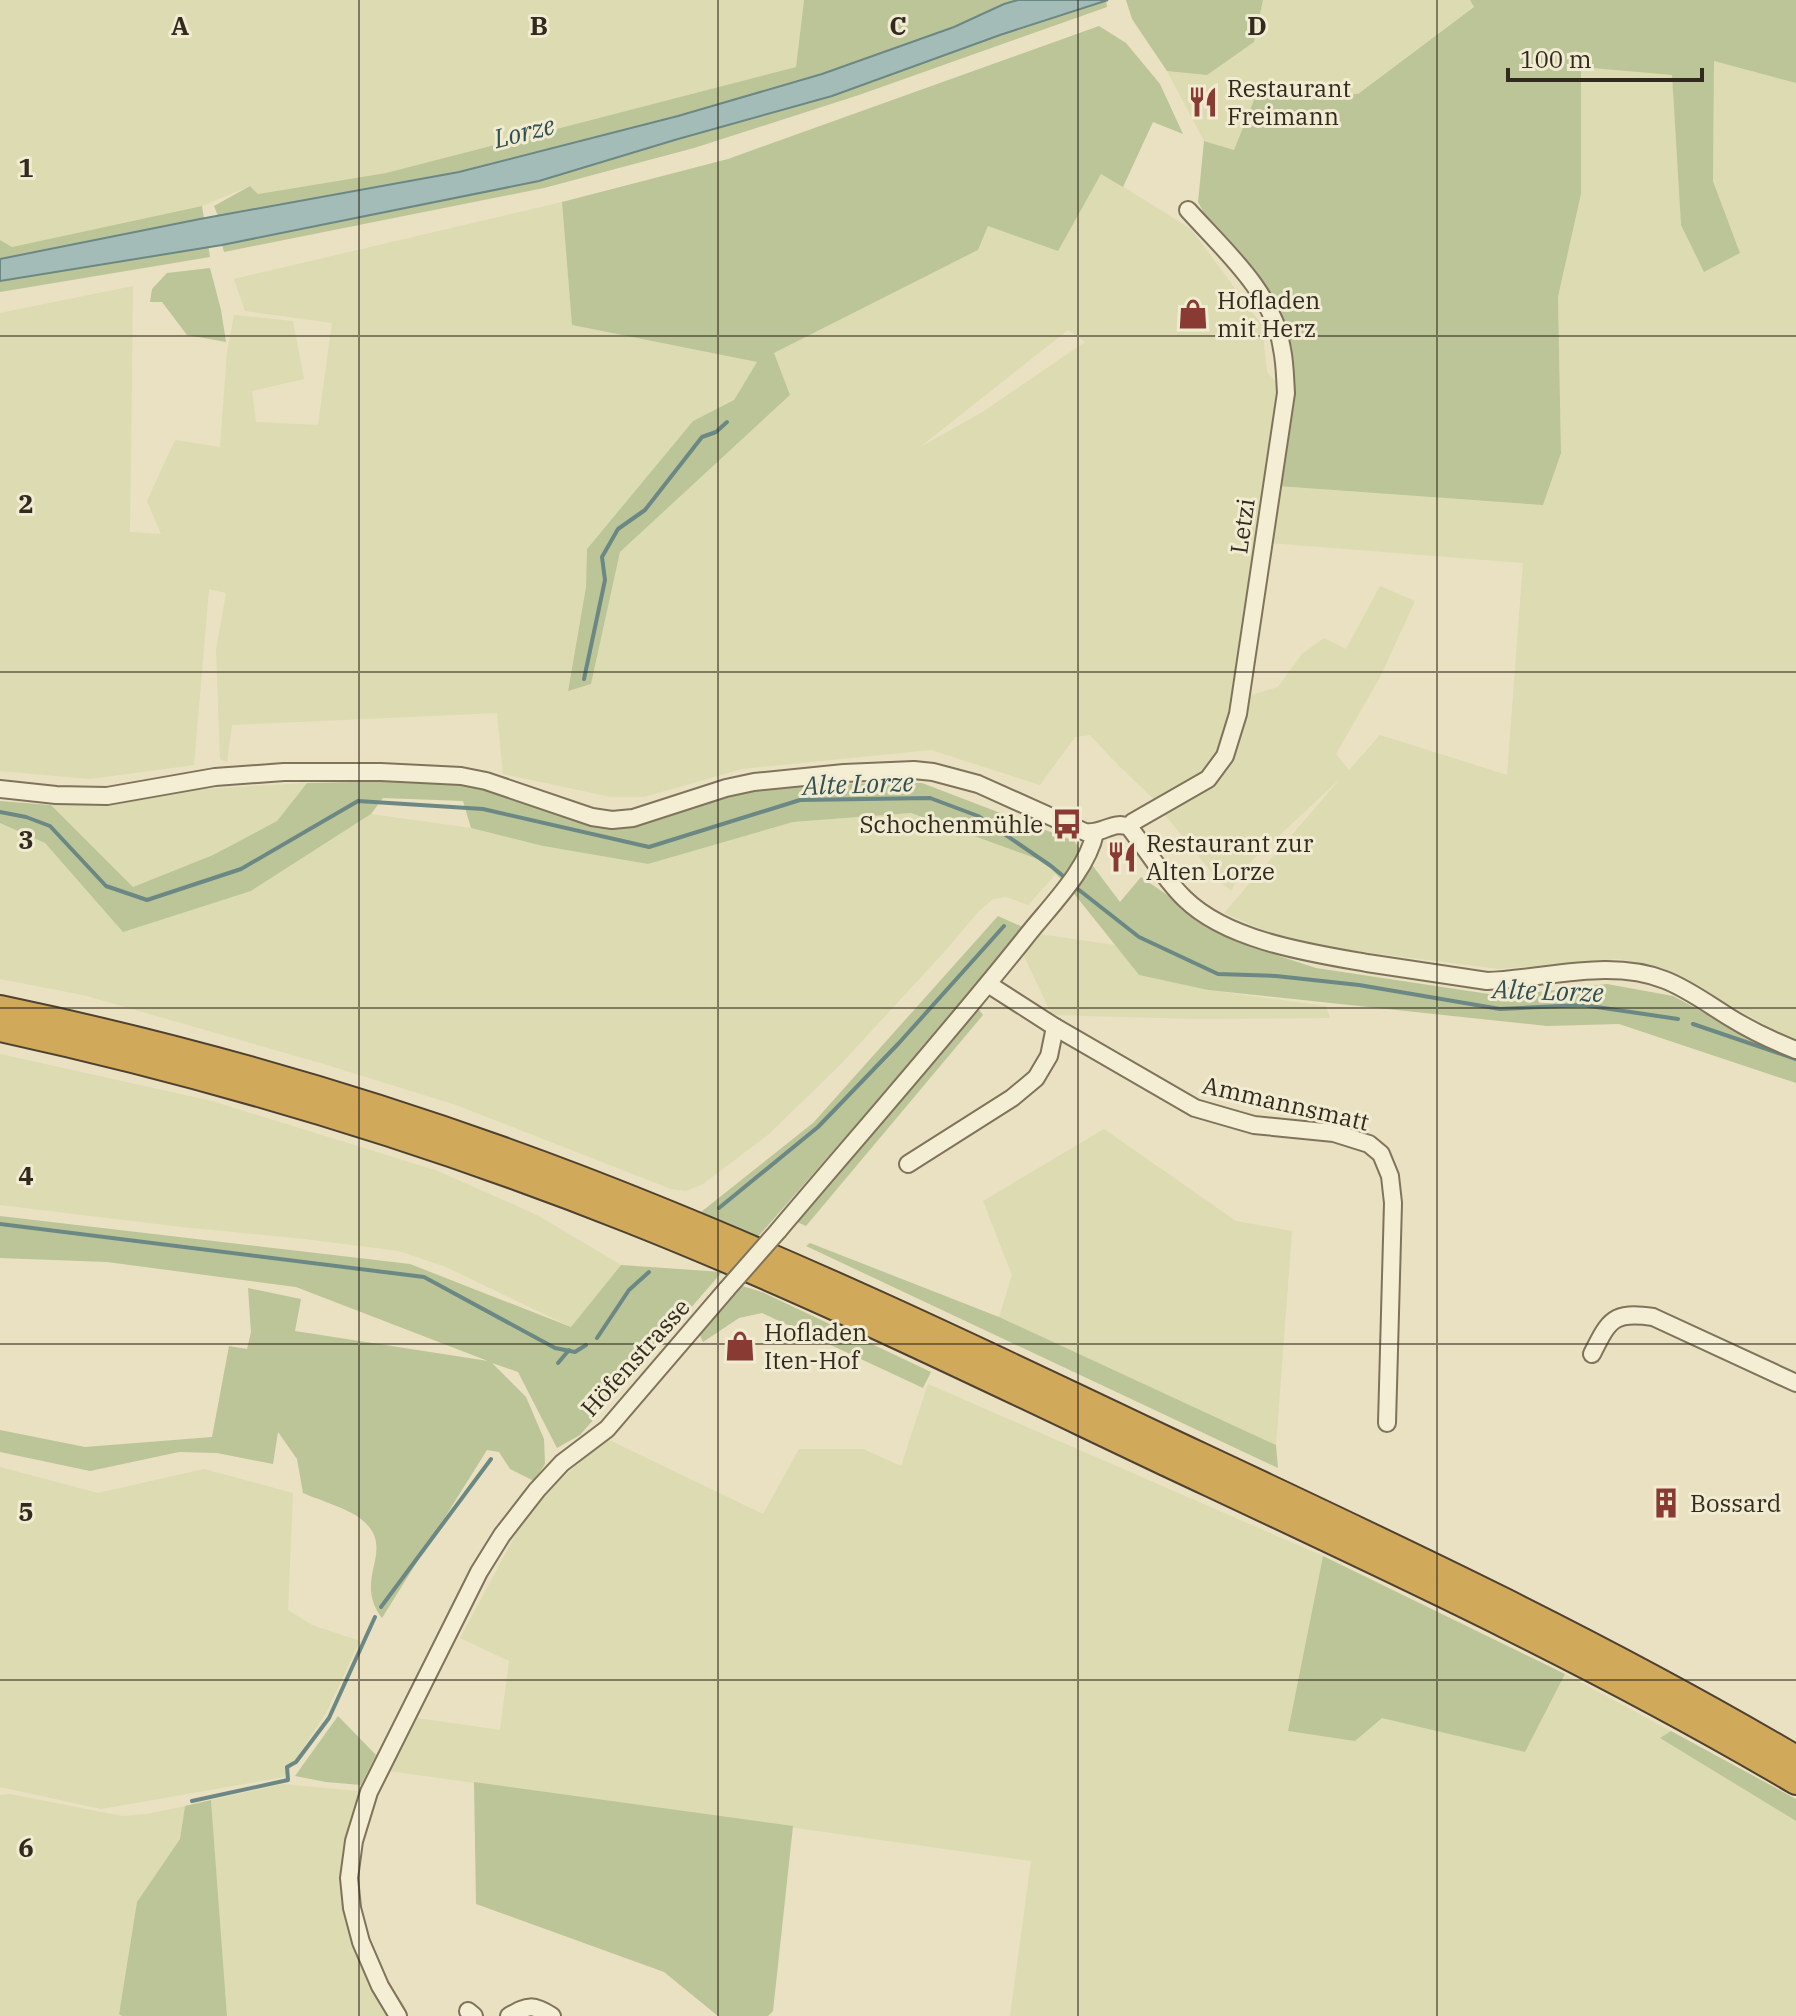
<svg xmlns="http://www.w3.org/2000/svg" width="1796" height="2016" font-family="'IBM Plex Serif',serif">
  <rect width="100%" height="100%" fill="#e9e1c2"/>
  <g fill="#dddbb1" fill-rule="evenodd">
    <path d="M0 0H804L796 67 386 173 258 194 250 186 202 206 12 247 0 240Z"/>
    <path d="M1263 0H1470L1474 7 1358 94 1256 95 1234 150 1204 141 1167 71 1207 74 1254 42Z"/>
    <path d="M1714 61 1796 83V1039L1774 1030 1668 970 1619 959 1499 969 1325 947 1272 934 1224 913 1341 778 1242 870 1231 891 1213 874 1162 811 1216 779 1245 697 1278 687 1302 654 1324 638 1346 649 1380 586 1415 601 1380 677 1336 754 1349 770 1380 735 1507 775 1523 563 1269 543 1278 486 1561 453 1558 297 1581 194V66L1672 75 1681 225 1740 252 1713 181Z"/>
    <path d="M1101 173 1191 229 1262 325 1267 372 1286 393 1238 714 1208 779 1157 802 1119 766 1090 735 1075 737 1040 785 931 750 742 769 644 797H611L503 774 497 713 232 725 227 762 220 759 216 650 226 593 209 589 194 765 90 779 0 771V313L133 286 130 532 161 534 147 501 175 440 220 447 227 352 234 315 293 321 304 379 252 391 256 422 318 425 332 323 245 311 234 279 562 202 572 325 757 362 734 400 693 421 587 549 586 587 568 690 591 684 620 552 790 395 774 353 978 250 988 226ZM1068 330 1085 342 981 413 920 447Z"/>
    <path d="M307 783 277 821 213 855 133 887 51 805 128 802 202 789Z"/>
    <path d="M911 813 1043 861 1056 874 1028 905 1006 897 993 899 979 911 945 951 841 1064 769 1134 703 1184 686 1191 671 1189 456 1105 324 1064 83 995 0 979V823L45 843 123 931 251 891 371 814 471 828 543 846 648 864 793 822Z"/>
    <path d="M1039 934 1115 945 1139 975 1208 990 1326 1006 1330 1018 1197 1019 1052 1015 1022 952Z"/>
    <path d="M0 1054 212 1101 438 1171 537 1215 621 1265 571 1327 446 1267 399 1251 304 1239 182 1227 0 1205Z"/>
    <path d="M1104 1129 1236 1221 1292 1231 1276 1445 999 1317 1012 1275 983 1201Z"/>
    <path d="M928 1384 1323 1556 1288 1731 1381 1717 1525 1752 1565 1674 1671 1731 1661 1738 1796 1821V2016H1010L1031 1861 389 1771 417 1718 500 1730 509 1661 460 1638 532 1504 607 1439 763 1514 799 1449H863L901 1466Z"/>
    <path d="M0 1467 98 1493 204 1469 293 1493 288 1610 312 1625 360 1641 326 1713 284 1777 101 1809 0 1787Z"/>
    <path d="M283 1784 369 1792 352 1908 398 2016H227L211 1800Z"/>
    <path d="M10 1794 122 1816 147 1814 185 1806 180 1839 137 1902 119 2013 122 2016H0V1795Z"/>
  </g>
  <g fill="#bbc598">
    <path d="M804 0H1018L1004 4 954 27 822 74 678 116 459 172 218 216 214 206 250 186 258 194 386 173 796 67Z"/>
    <path d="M1126 0H1263L1254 42 1207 75 1167 71 1132 19Z"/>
    <path d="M1470 0H1796V83L1714 61 1713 181 1740 253 1704 272 1681 225 1672 75 1581 67V194L1558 297 1561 453 1543 505 1278 486 1293 392 1291 348 1274 304 1207 219 1198 202 1204 141 1234 150 1256 95 1358 94 1474 7Z"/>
    <path d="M1106 1 1107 7 859 95 694 148 544 188 224 252 222 245 539 181 678 139 832 96 1000 35Z"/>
    <path d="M1099 26 1126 43 1160 84 1183 134 1153 122 1123 187 1101 174 1058 251 988 226 978 250 774 353 790 395 620 552 591 684 568 691 586 587 587 549 693 421 734 400 757 362 572 325 562 202 728 159Z"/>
    <path d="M202 206 210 257 0 292V240L12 247Z"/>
    <path d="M210 268 221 310 226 342 187 335 162 302H150L152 289 167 273Z"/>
    <path d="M438 780 553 804 609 826 771 784 922 783 1074 841 1120 902 1141 877 1236 942 1316 968 1502 996 1607 984 1673 996 1753 1039 1796 1054V1083L1619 1024 1547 1026 1208 990 1139 975 1068 886 1043 861 911 813 793 822 648 864 543 846 471 828 463 801 383 798 371 814 251 891 123 932 45 843 0 823V801L51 805 133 887 213 855 277 821 307 783Z"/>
    <path d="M998 916 1027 929 756 1239 701 1212 813 1123Z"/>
    <path d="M977 1007 983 1015 806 1226 797 1222Z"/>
    <path d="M0 1216 410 1264 571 1327 621 1265 722 1272 580 1435 557 1448 518 1372 492 1363 526 1397 544 1439 545 1464 534 1481 510 1469 499 1452 487 1450 382 1618C351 1578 399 1549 361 1519 349 1509 319 1500 303 1493L297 1459 278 1432 273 1464 217 1453 179 1452 90 1471 0 1452V1430L85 1447 212 1437 229 1346 247 1349 251 1332 248 1288 301 1299 295 1331 488 1361 296 1287 107 1262 0 1258Z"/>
    <path d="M810 1243 999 1317 1276 1445 1278 1468 806 1246Z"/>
    <path d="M742 1286 762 1292 931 1372 923 1388 762 1313 739 1318 703 1342 699 1333Z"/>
    <path d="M1323 1556 1565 1674 1525 1752 1382 1718 1355 1741 1288 1731Z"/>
    <path d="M338 1716 376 1755 361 1785 326 1782 295 1776Z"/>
    <path d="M1671 1731 1796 1799V1821L1660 1738Z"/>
    <path d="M474 1782 793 1826 773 2011 768 2016H718L664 1972 476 1904Z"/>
    <path d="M211 1800 227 2016H122L119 2014 137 1902 180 1839 185 1806Z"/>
  </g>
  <path fill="#a4bcb7" stroke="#6c8884" stroke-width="2" d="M1018 0H1108L1000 35 832 96 678 139 539 181 222 245 0 281V259L200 219 459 172 678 116 822 74 954 27 1004 4Z"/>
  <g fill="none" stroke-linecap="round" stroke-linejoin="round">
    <g stroke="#6c8884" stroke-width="4">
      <path d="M584 679 605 580 602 557 618 529 645 510 702 437 716 432 727 422"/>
      <path d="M0 812 26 817 50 826 106 886 147 900 241 869 358 801 483 809 649 847 800 800 930 798 978 816 1051 866 1068 880"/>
      <path d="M1074 886 1139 937 1218 974 1276 976 1359 985 1500 1009 1583 1005 1678 1019"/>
      <path d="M1693 1024 1796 1059"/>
      <path d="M719 1208 818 1127 899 1043 1004 926"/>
      <path d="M0 1224 424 1277 555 1348 575 1352 586 1345"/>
      <path d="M597 1338 629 1290 649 1272"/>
      <path d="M558 1363 569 1350"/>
      <path d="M381 1607 491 1459"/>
      <path d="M192 1801 288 1780 287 1767 296 1762 329 1718 375 1617"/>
    </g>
    <g stroke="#80735b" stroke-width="20">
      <g id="minor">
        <path d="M0 789 56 795 107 796 215 777 284 772H381L461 776 486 781 592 817 612 820 633 818 726 788 754 782 844 773 914 770 933 772 978 784 1085 832C1102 835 1113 820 1129 827 1148 851 1164 879 1185 899 1228 941 1310 953 1367 963 1407 969 1447 975 1487 981 1545 979 1610 958 1665 980 1688 989 1708 1004 1729 1017 1750 1030 1773 1041 1796 1050"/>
        <path d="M1129 827 1133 822 1208 779 1225 756 1238 714 1286 393C1285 378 1285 363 1282 349 1274 293 1224 250 1188 210"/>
        <path d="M988 984 1055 1027 1195 1108 1254 1125 1334 1133 1369 1144 1381 1154 1390 1176 1393 1203 1387 1423"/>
        <path d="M908 1164 1012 1098 1036 1078 1049 1056 1055 1027"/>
        <path d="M778 1231C860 1134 945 1038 1025 938 1049 907 1087 871 1095 833"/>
        <path d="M1592 1354C1609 1320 1613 1311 1653 1317L1796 1383"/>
        <path d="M468 2011 474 2016"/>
        <path d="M398 2016 380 1986 361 1942 352 1908 349 1878 354 1841 369 1792 479 1572 502 1535 537 1490 562 1463 607 1429 727 1289"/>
        <path d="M509 2016C529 2005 532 2004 552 2016"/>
      </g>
    </g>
    <g stroke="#4f412f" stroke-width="28">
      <g id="highway">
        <path d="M0 1008C195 1049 388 1105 574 1176 776 1253 971 1346 1166 1439 1379 1539 1593 1638 1796 1758"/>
        <path d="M0 1029C215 1076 425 1139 629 1220 811 1292 988 1379 1165 1463 1378 1563 1593 1662 1796 1782"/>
      </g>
    </g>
    <use href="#minor" stroke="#f4eed4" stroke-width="16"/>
    <use href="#highway" stroke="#d0a95b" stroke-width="24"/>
    <g stroke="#80735b" stroke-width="20" stroke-linecap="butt">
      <path id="minor-bridge" d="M727 1289 778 1231"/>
    </g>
    <use href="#minor-bridge" stroke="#f4eed4" stroke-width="16"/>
  </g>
  <path fill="none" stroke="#322a1e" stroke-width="2" stroke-opacity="0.55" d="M359 0V2016M718 0V2016M1078 0V2016M1437 0V2016M0 336H1796M0 672H1796M0 1008H1796M0 1344H1796M0 1680H1796"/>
  <defs>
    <g id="restaurant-bare" transform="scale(2.4)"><path d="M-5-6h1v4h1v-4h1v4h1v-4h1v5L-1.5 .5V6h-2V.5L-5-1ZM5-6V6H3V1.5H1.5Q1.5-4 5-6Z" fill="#893a32" stroke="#f1ebd1" stroke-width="2.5" paint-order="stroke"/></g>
    <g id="shop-bare" transform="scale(2.4)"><path d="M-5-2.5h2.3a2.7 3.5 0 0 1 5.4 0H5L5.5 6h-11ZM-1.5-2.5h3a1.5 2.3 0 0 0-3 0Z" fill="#893a32" stroke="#f1ebd1" stroke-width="2.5" paint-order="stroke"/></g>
    <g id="bus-bare" transform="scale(2.4)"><path d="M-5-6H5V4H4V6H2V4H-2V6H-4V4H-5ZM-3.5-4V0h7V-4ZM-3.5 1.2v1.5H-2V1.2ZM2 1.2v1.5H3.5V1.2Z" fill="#893a32" stroke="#f1ebd1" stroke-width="2.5" paint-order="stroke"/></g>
    <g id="building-bare" transform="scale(2.4)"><path d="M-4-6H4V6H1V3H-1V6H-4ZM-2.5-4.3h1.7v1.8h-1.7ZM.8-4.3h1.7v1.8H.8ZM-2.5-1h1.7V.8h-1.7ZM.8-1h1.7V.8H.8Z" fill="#893a32" stroke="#f1ebd1" stroke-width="2.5" paint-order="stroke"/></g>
  </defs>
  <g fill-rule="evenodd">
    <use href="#restaurant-bare" x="1203" y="102"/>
    <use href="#shop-bare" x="1193" y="314"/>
    <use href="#bus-bare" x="1067" y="824"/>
    <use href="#restaurant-bare" x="1122" y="857"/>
    <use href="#shop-bare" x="740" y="1346"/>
    <use href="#building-bare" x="1666" y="1503"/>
  </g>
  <g text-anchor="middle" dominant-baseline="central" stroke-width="6" stroke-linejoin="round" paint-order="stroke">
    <g font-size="24" fill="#322a1e" stroke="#f1ebd1" text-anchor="start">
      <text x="1227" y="88">Restaurant<tspan x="1227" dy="28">Freimann</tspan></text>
      <text x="1217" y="300">Hofladen<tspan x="1217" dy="28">mit Herz</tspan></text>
      <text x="1043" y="824" text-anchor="end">Schochenmühle</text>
      <text x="1146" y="843">Restaurant zur<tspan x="1146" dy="28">Alten Lorze</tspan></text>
      <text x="764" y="1332">Hofladen<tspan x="764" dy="28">Iten-Hof</tspan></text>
      <text x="1690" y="1503">Bossard</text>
    </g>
    <g font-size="24" fill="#322a1e" stroke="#f1ebd1">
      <text transform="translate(1242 526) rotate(-82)">Letzi</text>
      <text transform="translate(1286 1103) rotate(13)">Ammannsmatt</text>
      <text transform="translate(635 1357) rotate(-48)">Höfenstrasse</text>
    </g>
    <g font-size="26" font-style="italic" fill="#2f4f50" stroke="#f1ebd1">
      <text transform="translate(524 131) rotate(-14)">Lorze</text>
      <text transform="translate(858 783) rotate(-2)">Alte Lorze</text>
      <text transform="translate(1548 990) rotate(2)">Alte Lorze</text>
    </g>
  </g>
  <g font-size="26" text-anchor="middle" font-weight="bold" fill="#322a1e" stroke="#f1ebd1" stroke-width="6" stroke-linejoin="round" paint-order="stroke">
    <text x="180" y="35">A</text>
    <text x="539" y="35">B</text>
    <text x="898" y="35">C</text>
    <text x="1257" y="35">D</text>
    <text x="26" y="177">1</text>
    <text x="26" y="513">2</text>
    <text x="26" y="849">3</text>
    <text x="26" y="1185">4</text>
    <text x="26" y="1521">5</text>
    <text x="26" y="1857">6</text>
  </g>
  <path d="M1508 68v12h194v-12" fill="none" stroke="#322a1e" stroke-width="4"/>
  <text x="1520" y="68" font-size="24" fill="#322a1e" stroke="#f1ebd1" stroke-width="6" paint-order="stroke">100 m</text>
</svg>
